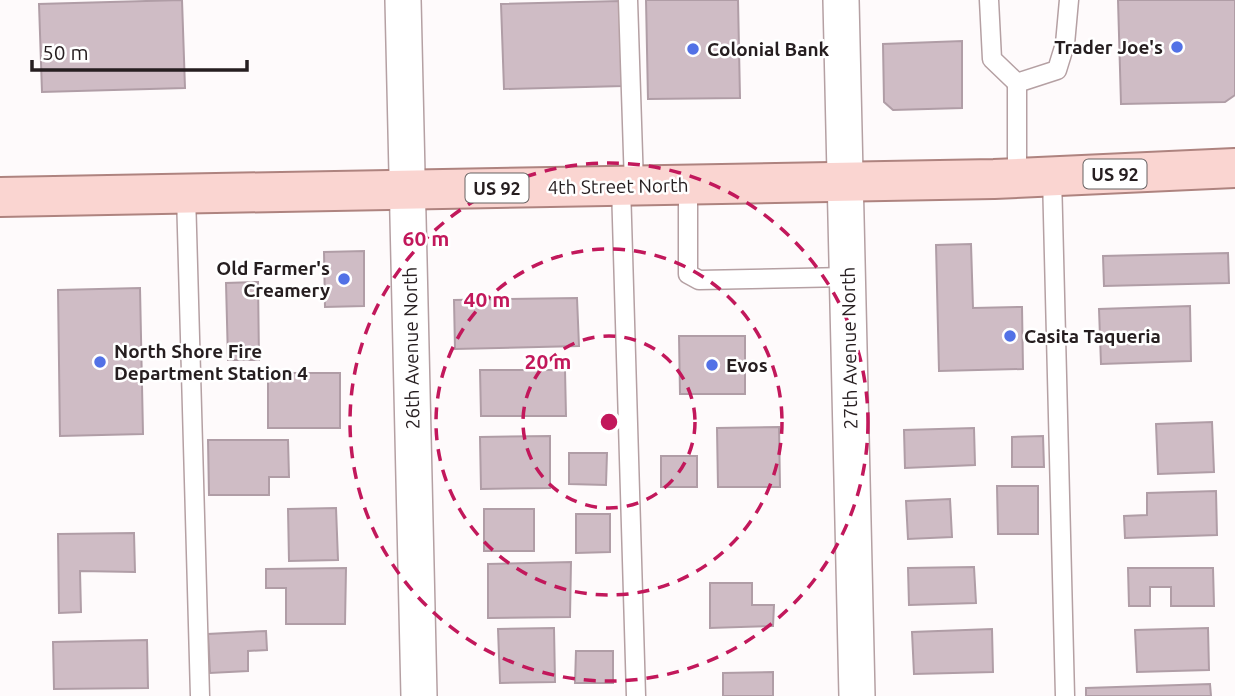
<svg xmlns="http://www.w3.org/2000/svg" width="1235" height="696" font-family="Ubuntu,sans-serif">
  <rect width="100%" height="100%" fill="#fefafb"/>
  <g fill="#cfbcc5" stroke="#b09da6" stroke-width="2">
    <path d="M182 0 185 88 42 92 39 4Z"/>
    <path d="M646 0H738L740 98 648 99Z"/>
    <path d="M1118 0H1235V95L1225 102 1121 104Z"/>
    <path d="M620 1 623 86 504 89 501 4Z"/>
    <path d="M962 41V108L893 110 884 102 883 44Z"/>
    <path d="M971 244 973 308 1022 307 1023 369 939 371 936 245Z"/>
    <path d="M364 251V306L325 307 324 252Z"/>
    <path d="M1228 253 1229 283 1104 286 1103 256Z"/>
    <path d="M258 282 259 360H228L226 283Z"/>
    <path d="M140 288 143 434 60 436 58 290Z"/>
    <path d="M577 298 579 346 455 349 454 300Z"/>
    <path d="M1190 306 1191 361 1101 364 1099 309Z"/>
    <path d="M679 336H745V394H680Z"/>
    <path d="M480 370H565L566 416H481Z"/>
    <rect x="268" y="373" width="72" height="55"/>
    <path d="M1212 422 1214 472 1158 474 1156 424Z"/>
    <path d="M779 427 780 487H718L717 428Z"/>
    <path d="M974 428 975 465 905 468 904 430Z"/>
    <path d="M550 436V488L481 489 480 437Z"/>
    <path d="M1043 436 1044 467H1012V437Z"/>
    <path d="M208 440H288L289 477H269V495H209Z"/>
    <path d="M569 453H607L606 485 569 484Z"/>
    <rect x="661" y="456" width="36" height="31"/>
    <path d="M997 486H1038V534H998Z"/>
    <path d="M1216 491 1217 535 1125 538 1124 516 1147 515V493Z"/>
    <path d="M950 499 952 537 908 539 906 501Z"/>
    <path d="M336 508 338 560 289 561 288 509Z"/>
    <rect x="484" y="509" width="50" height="42"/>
    <path d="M576 514H610V552L576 553Z"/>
    <path d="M134 533 135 572 80 571 81 612 59 613 58 534Z"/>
    <path d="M571 562 570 617 488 618V564Z"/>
    <path d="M974 567 976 603 909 605 908 568Z"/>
    <path d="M346 568 345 624H286V588H266V569Z"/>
    <path d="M1128 568H1213L1214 606H1171V587H1150V606H1129Z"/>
    <path d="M710 583H752V605H774L773 626 710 628Z"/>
    <path d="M554 628 555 682 500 683 498 629Z"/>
    <path d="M1208 628 1209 670 1137 672 1135 630Z"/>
    <path d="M992 629 993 672 914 674 912 632Z"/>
    <path d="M266 631 267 650 248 651V671L210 673 208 634Z"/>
    <path d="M147 640 148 688 54 689 53 642Z"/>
    <path d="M576 651H613V683H575Z"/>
    <path d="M773 672V696H723V673Z"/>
    <path d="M1210 684 1211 696H1086V688Z"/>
  </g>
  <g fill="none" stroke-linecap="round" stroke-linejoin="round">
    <g stroke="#b5a0a3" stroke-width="21">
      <g id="service">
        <path d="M628 0 634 185"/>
        <path d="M989 0 992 59 1017 83"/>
        <path d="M1052 176 1065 696"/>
        <path d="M1017 178V83L1057 70 1065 44 1069 0"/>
        <path d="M688 185V274L699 280 847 277"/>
        <path d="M621 186 636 696"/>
        <path d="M186 194 200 696"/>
      </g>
    </g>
    <g stroke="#b5a0a3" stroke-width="38">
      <g id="minor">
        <path d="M403 0 419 696"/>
        <path d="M841 0 857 696"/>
      </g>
    </g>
    <g stroke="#ae837f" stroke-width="42">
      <path id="primary" d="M0 197 994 179 1235 168"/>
    </g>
    <use href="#service" stroke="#fff" stroke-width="18"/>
    <use href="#minor" stroke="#fff" stroke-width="35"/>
    <use href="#primary" stroke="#fad5d1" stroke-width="38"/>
  </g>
  <g fill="none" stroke="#c2185b" stroke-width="3.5" stroke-dasharray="12 9">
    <circle cx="609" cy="422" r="86"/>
    <circle cx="609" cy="422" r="173"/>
    <circle cx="609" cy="422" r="259"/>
  </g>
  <g fill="#5271e6" stroke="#fff" stroke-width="2.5">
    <circle cx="1177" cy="47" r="7"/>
    <circle cx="693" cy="49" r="7"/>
    <circle cx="344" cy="279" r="7"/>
    <circle cx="1010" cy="336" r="7"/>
    <circle cx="100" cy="362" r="7"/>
    <circle cx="712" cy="365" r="7"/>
  </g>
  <g text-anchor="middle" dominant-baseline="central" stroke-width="5" stroke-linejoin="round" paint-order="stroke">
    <g fill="#fff" stroke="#676263" stroke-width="2">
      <rect x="1083.5" y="159.5" width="63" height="29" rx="5"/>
      <rect x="465.5" y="173.5" width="63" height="29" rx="5"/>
    </g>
    <g font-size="18" font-weight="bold" fill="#261e20">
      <text x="1115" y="174">US 92</text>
      <text x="497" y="188">US 92</text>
    </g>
    <g font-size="19" font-weight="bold" fill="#261e20" stroke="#fff" text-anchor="start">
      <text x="1163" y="47" text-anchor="end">Trader Joe's</text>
      <text x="707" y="49">Colonial Bank</text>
      <text x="330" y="268" text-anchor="end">Old Farmer's<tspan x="330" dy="22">Creamery</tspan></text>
      <text x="1024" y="336">Casita Taqueria</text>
      <text x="114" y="351">North Shore Fire<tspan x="114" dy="22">Department Station 4</tspan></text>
      <text x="726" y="365">Evos</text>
    </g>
    <g font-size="19" fill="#261e20" stroke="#fff">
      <text transform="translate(618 186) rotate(-1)">4th Street North</text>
      <text transform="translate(411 348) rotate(-91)">26th Avenue North</text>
      <text transform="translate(849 348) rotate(-91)">27th Avenue North</text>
    </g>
  </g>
  <circle cx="609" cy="422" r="10" fill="#c2185b" stroke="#fff" stroke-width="3.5"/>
  <g font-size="21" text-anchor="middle" font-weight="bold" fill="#c2185b" stroke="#fff" stroke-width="5" stroke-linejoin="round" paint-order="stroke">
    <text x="426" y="246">60 m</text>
    <text x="487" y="307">40 m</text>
    <text x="548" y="369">20 m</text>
  </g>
  <path d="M32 60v10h215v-10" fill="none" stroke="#261e20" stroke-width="3.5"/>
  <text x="42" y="60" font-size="21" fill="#261e20" stroke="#ffffff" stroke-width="5" paint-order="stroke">50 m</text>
</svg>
